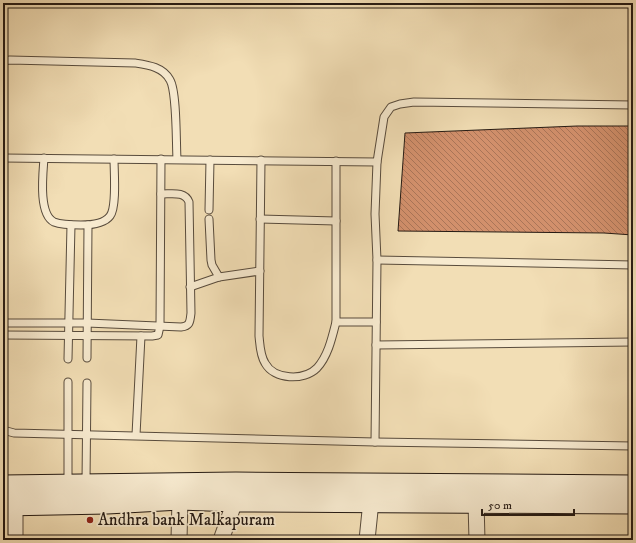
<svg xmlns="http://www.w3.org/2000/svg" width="636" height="543" font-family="'IM FELL DW Pica',serif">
  <defs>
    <pattern id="building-back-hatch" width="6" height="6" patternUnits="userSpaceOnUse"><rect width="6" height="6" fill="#d2906c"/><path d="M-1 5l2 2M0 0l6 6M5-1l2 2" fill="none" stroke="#aa7558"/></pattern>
  </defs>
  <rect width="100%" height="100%" fill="#f2deb5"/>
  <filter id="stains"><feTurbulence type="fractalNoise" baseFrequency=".005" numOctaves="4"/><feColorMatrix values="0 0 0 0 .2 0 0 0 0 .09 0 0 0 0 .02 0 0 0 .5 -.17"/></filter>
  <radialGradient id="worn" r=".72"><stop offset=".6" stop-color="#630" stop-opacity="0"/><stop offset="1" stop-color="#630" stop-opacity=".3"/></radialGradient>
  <path fill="url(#building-back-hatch)" stroke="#251a13" d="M577 126H633V235L604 233 398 231 405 133Z"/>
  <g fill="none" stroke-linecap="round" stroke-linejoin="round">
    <g stroke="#584b3c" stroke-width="9">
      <g id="lane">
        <path d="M3 61 10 60 135 63C148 65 163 67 170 80 177 92 176 143 177 159"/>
        <path d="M3 158 377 162"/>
        <path d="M44 158C43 173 38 214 54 222 62 225 73 225 81 225 90 225 104 224 110 216 117 207 114 171 114 159"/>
        <path d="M261 160 259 336C260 345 260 355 265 363 274 380 304 381 317 368 328 356 332 338 336 322V161"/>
        <path d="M209 210 210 160"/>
        <path d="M209 219 211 260 212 265 219 277"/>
        <path d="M260 219 336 221"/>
        <path d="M377 260 633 265"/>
        <path d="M190 287 219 277 260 271"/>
        <path d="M336 322H376"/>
        <path d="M3 323H87L181 327C190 326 190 322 191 313L189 202C185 191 172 194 161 194"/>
        <path d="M3 335 152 336 158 335 160 326 161 159"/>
        <path d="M376 345 633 342"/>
        <path d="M87 358 88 225"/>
        <path d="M68 359 71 225"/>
        <path d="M3 430 14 433 375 442 633 446"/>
        <path d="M136 435 141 336"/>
        <path d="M375 442 377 260 375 214 377 162 384 117 391 107 400 104 414 102 633 105"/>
        <path d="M86 482 87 383"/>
        <path d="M68 484V382"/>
      </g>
    </g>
    <g stroke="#584b3c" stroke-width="17">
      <g id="street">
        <path d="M476 502 477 540"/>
        <path d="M15 504V540"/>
        <path d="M179 540 180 499"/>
        <path d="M221 540 235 501"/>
        <path d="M367 540 371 501"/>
      </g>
    </g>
    <g stroke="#251a13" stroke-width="23">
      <g id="secondary">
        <path d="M3 486 236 483 633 486"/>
        <path d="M3 505 107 503 180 499 235 501 633 503"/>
      </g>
    </g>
    <use href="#lane" stroke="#f7eacf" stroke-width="7"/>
    <use href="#street" stroke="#f7eacf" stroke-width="15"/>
    <use href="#secondary" stroke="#f7eacf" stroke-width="21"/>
  </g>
  <circle fill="#8f2418" stroke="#f7eacf" stroke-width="1.5" cx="90" cy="520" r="4"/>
  <g text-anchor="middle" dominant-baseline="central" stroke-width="3.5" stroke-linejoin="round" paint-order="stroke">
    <g font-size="17" fill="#251a13" stroke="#f7eacf" text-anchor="start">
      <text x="98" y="520">Andhra bank Malkapuram</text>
    </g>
  </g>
  <rect width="636" height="543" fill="none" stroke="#f2deb5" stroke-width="16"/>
  <rect x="4" y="4" width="628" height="535" fill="none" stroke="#251a13" stroke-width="2"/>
  <rect x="8" y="8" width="620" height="527" fill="none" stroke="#251a13"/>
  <path d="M482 509v6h92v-6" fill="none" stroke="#251a13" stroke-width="2"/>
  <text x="488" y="509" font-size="12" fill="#251a13" stroke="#f7eacf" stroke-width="3" paint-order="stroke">50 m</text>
  <rect width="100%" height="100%" filter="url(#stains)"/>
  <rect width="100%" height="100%" fill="url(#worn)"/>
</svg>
